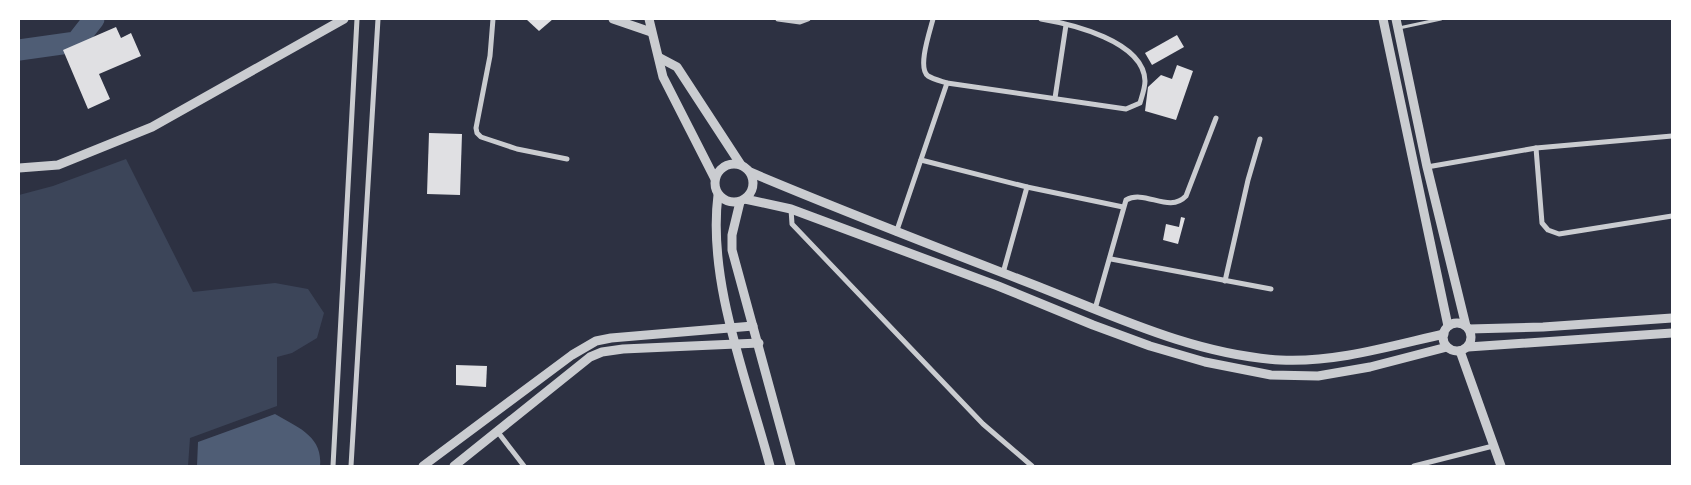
<svg xmlns="http://www.w3.org/2000/svg" width="1691" height="485" font-family="'Archivo Narrow',sans-serif">
  <rect width="100%" height="100%" fill="#2d3142"/>
  <path fill="#3c4559" d="M126 159 193 292 275 283 308 289 324 313 317 338 292 353 277 357V406L190 438 188 466H19V195L53 186Z"/>
  <path fill="#4f5d75" d="M275 414C297 427 323 436 320 466H197L198 442Z"/>
  <g fill="none" stroke-linecap="round" stroke-linejoin="round">
    <path stroke="#4f5d75" stroke-width="21" d="M19 50 76 42 94 19"/>
  </g>
  <g fill="#e0e0e3">
    <path d="M526 19H553L539 31Z"/>
    <path d="M116 27 121 38 131 33 141 56 99 74 110 99 88 109 63 50Z"/>
    <path d="M1177 35 1184 47 1152 65 1145 53Z"/>
    <path d="M1177 65 1193 71 1176 120 1145 111 1148 87 1161 75 1172 79Z"/>
    <path d="M429 133 462 134 460 195 427 194Z"/>
    <path d="M1181 217 1185 218 1178 244 1163 240 1166 224 1179 227Z"/>
    <path d="M456 365 487 366 486 387 456 385Z"/>
  </g>
  <g fill="none" stroke-linecap="round" stroke-linejoin="round">
    <path stroke="#caccd0" stroke-width="3" d="M1399 28 1441 19"/>
    <g stroke="#caccd0" stroke-width="5">
      <path d="M493 19 490 56 476 128 477 133 481 137 517 149 567 159"/>
      <path d="M778 19 800 22 808 19"/>
      <path d="M933 19C930 31 917 68 928 76 933 79 941 81 947 83L1126 109 1140 103C1142 96 1145 88 1145 81 1144 41 1071 24 1041 19"/>
      <path d="M1055 98 1066 25"/>
      <path d="M1536 148 1542 223 1548 230 1559 234 1672 216"/>
      <path d="M921 160 1027 187 1123 207"/>
      <path d="M1427 167 1536 148 1672 136"/>
      <path d="M791 209 792 224 983 424 1032 466"/>
      <path d="M896 233 947 83"/>
      <path d="M1111 259 1271 289"/>
      <path d="M1003 273 1027 187"/>
      <path d="M1225 281 1248 180 1260 139"/>
      <path d="M1095 309 1126 200C1145 189 1169 214 1186 196L1216 118"/>
      <path d="M497 431 524 466"/>
      <path d="M333 466 357 19"/>
      <path d="M351 466 378 19"/>
      <path d="M1414 466 1493 446"/>
    </g>
    <g stroke="#caccd0" stroke-width="9">
      <path d="M613 19 651 32"/>
      <path d="M649 19 663 77 715 179"/>
      <path d="M1383 19 1448 326"/>
      <path d="M1396 19 1427 167 1466 326"/>
      <path d="M660 58 677 67 741 165"/>
      <circle cx="734" cy="183" r="19"/>
      <path d="M19 168 58 165 152 127 344 19"/>
      <path d="M750 172C847 213 944 250 1042 288 1118 318 1197 355 1280 360 1335 363 1391 346 1444 334"/>
      <path d="M718 195C707 282 748 382 770 466"/>
      <path d="M745 199 791 209 998 286 1093 325 1150 346 1205 362 1271 375 1318 376 1370 367 1447 347"/>
      <path d="M740 202 732 235V250L791 466"/>
      <circle cx="1457" cy="337" r="14"/>
      <path d="M1469 329 1543 327 1672 318"/>
      <path d="M1468 347 1672 333"/>
      <path d="M1460 351 1501 466"/>
      <path d="M423 466 572 355 596 341 611 338 753 326"/>
      <path d="M454 466 590 357 602 352 623 349 759 343"/>
    </g>
  </g>
  <rect width="1691" height="485" fill="none" stroke="#ffffff" stroke-width="40"/>
</svg>
